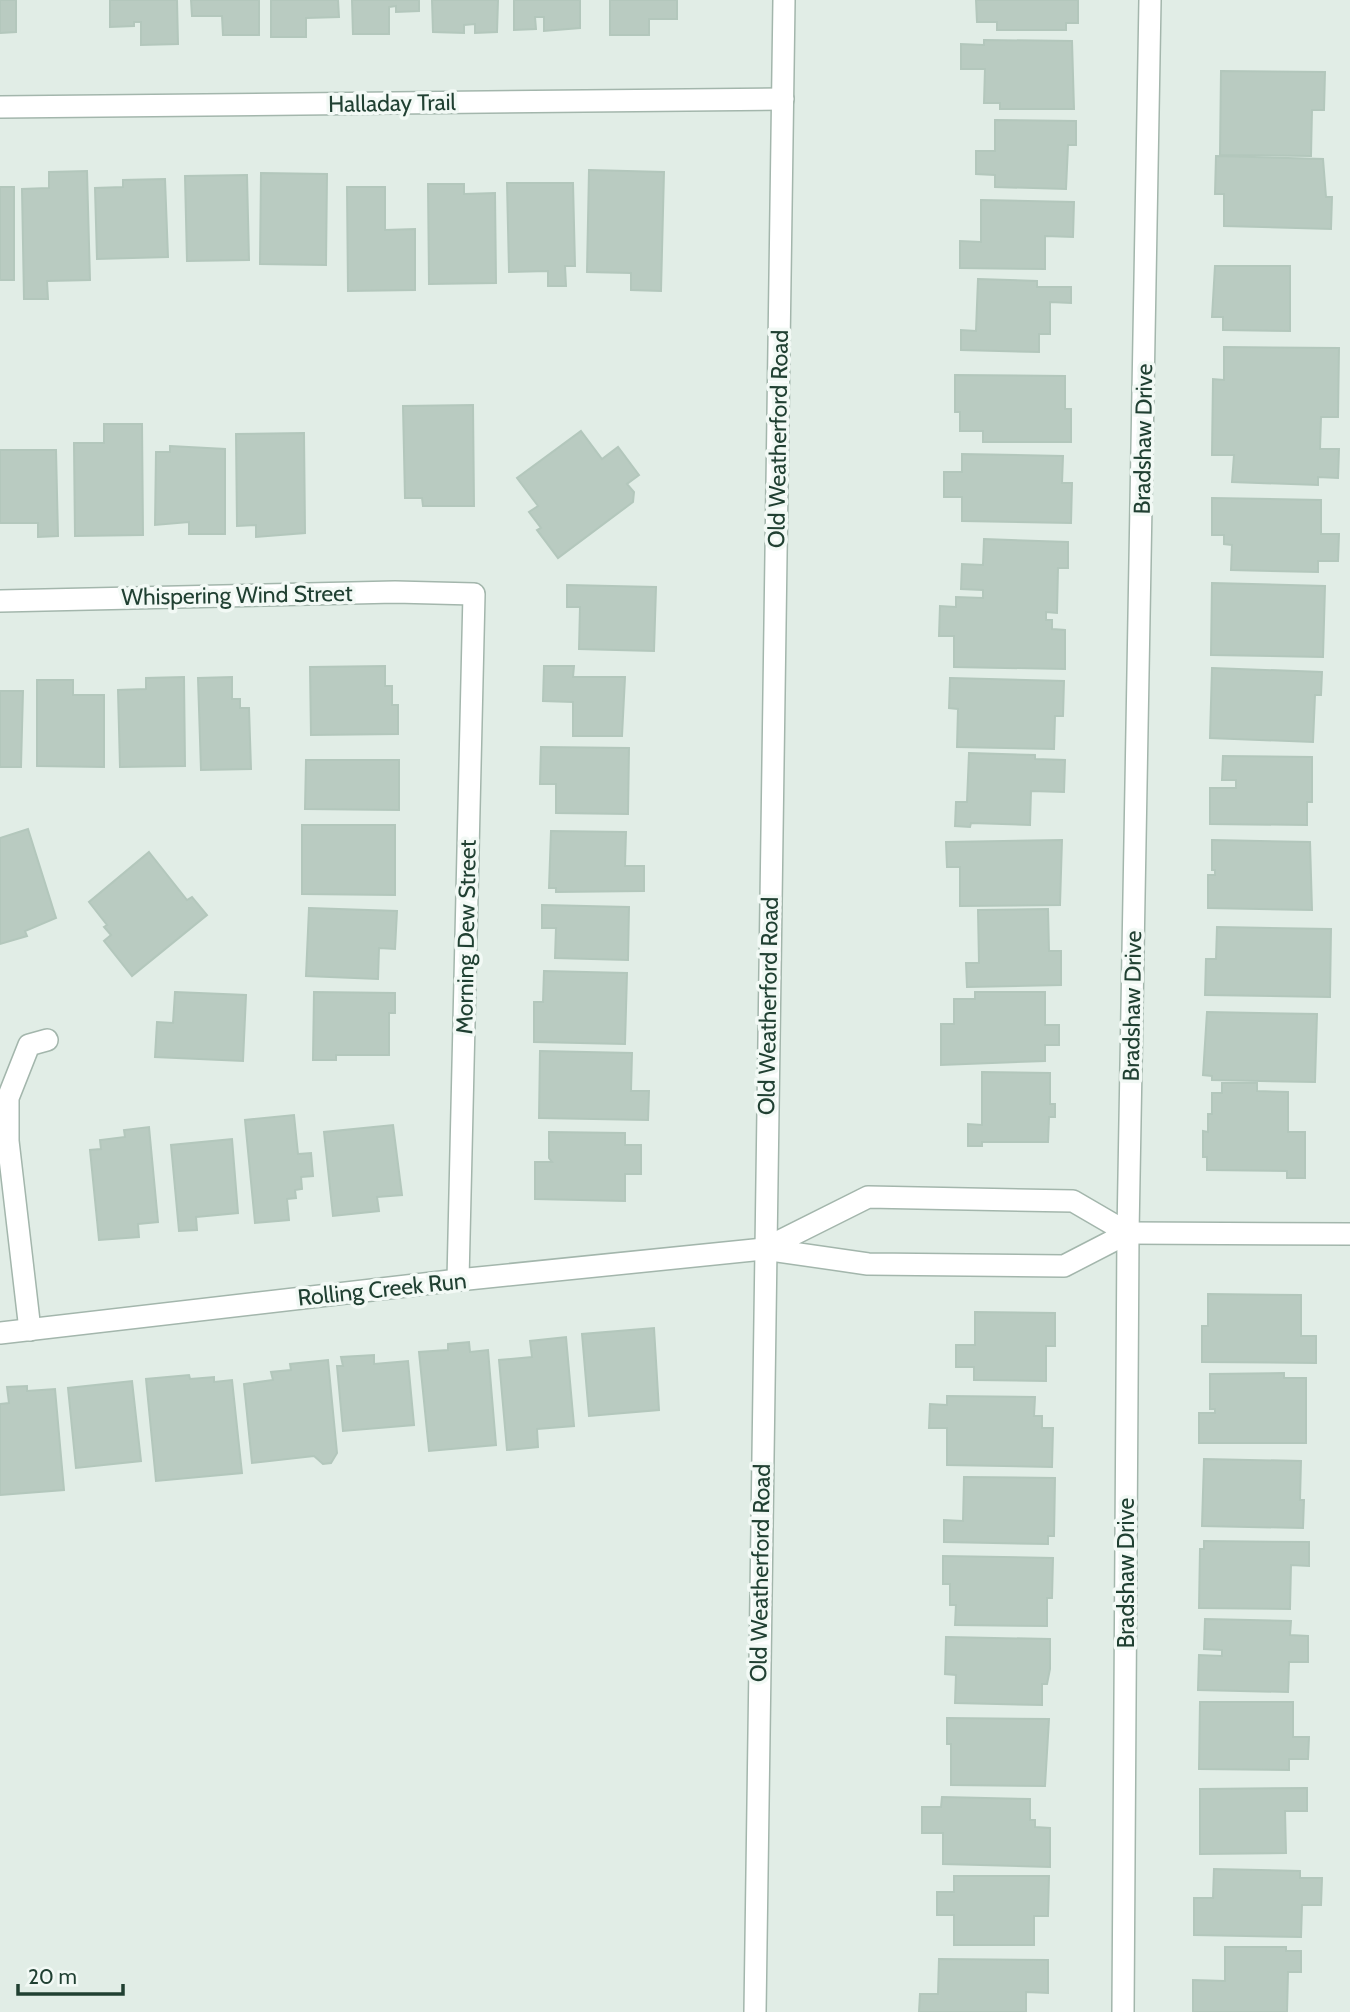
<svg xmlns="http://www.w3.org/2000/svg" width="1350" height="2012" font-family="Cabin,sans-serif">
  <rect width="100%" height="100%" fill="#e1ede6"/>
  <g fill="#b9cbc1" stroke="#b3c7bc" stroke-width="2">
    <path d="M0 0H16V32L0 33Z"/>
    <path d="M110 0H177L178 44 141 45V22H134V26L110 27Z"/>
    <path d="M191 0H259V35H223L222 16H192Z"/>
    <path d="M271 0H338L339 17 306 18V37H271Z"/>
    <path d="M352 0H419V11L396 12V6L389 7V34H353Z"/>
    <path d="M432 0H498L497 32 475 33V24L464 25V33L433 32Z"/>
    <path d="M514 0H580V28L544 31V17H535L536 29 514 30Z"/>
    <path d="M610 0H677V19H649V35H610Z"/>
    <path d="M976 0H1078V23H1066V30H997V22H977Z"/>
    <path d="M984 40 1072 41 1074 109H1000V103H984L985 69H961V44L984 45Z"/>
    <path d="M1221 71 1325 72 1324 110H1312L1311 156 1220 155Z"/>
    <path d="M995 120 1076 121V145H1068L1066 189 995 187V175L976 174V151H995Z"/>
    <path d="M1216 156 1323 159 1326 197H1332L1331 229 1224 226V194H1215Z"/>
    <path d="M589 170 664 172 661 291 631 290V273L587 272Z"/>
    <path d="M87 171 90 280 47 281 48 299H24L22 189 49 188V172Z"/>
    <path d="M261 173 327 174 326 265 260 264Z"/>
    <path d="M247 175 249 260 187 261 185 176Z"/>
    <path d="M165 179 168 257 97 259 95 188 123 187V180Z"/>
    <path d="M507 183H573L575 266H565L566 286H548V271L509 272Z"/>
    <path d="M428 184H464V194L495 193 496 283 429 284Z"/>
    <rect x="0" y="187" width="14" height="93"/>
    <path d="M347 187H385V230L415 229V290L348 291Z"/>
    <path d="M981 200 1074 202 1073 237 1045 236V269L960 268V241L981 242Z"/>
    <path d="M1215 266H1290V331L1223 330V317H1212Z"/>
    <path d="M978 279 1037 281V287H1071V303L1050 302V334H1039V352L961 350V330L976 331Z"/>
    <path d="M1224 347 1339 348 1338 417H1321L1320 449H1339L1338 478 1318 477V485L1232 482 1234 455H1212L1213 379 1224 380Z"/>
    <path d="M955 375 1065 376V409H1071V442H983V431H960V412H955Z"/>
    <path d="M473 405 474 506H423L422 498H405L403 406Z"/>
    <path d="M104 424H142L143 535 75 536 74 443H104Z"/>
    <path d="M581 431 602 459 618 447 639 475 627 484 634 492 633 502 558 558 537 530 541 528 529 512 538 506 517 478Z"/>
    <path d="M304 433 305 533 256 537V525L237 526 236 434Z"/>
    <path d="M170 446 225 449V534H189V522L155 525 156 452H170Z"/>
    <path d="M0 450H56L58 536 38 537V523H0Z"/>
    <path d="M962 454 1063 456 1062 483H1072L1071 523 962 521V497H944V472H962Z"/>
    <path d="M1212 498 1321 500V534H1339L1338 561H1318V572L1231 570 1232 545 1224 544V535H1212Z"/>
    <path d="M984 539 1068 542V568H1058L1057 613 1046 612V620H1052V629L1065 630V669L954 667V636H939L940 606 956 607V597L983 598V590L961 589 962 564 983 565Z"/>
    <path d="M1212 583 1325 586 1323 657 1211 655Z"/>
    <path d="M567 585 656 587 654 651 579 649 580 607H567Z"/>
    <path d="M385 666V686H392V705H398V734L311 735 310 667Z"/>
    <path d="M544 666H574L573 677H625L622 736H573V702L543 701Z"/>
    <path d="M1212 668 1322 672 1321 695H1315L1313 742 1210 738Z"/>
    <path d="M184 677 185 766 120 767 118 690 146 689V678Z"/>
    <path d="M232 677V699H240V708H249L251 769 201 770 198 678Z"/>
    <path d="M950 678 1064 681 1063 716H1055L1054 749 957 747 958 709 949 708Z"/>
    <path d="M37 680H73V695H104V767L37 766Z"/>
    <path d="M0 691H23L21 767H0Z"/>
    <path d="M541 747 629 748 628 814 556 813V784H540Z"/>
    <path d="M969 753 1035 755V759L1065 760 1064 792 1031 791 1030 825 971 823 970 827 955 826 956 802H967Z"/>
    <path d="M1223 756 1312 757V802H1307V825L1210 824V788H1236V780H1222Z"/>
    <path d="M306 760H399V810L305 809Z"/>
    <path d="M302 825H395V895L302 894Z"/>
    <path d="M28 829 56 918 25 931 27 936 0 944V838Z"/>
    <path d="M551 831 626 832 625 866H644V891L556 892V888H549Z"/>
    <path d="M1062 840 1060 905 960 906V867H947L946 842Z"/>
    <path d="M1212 840 1310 842 1312 910 1208 908V875H1215V870H1212Z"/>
    <path d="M149 852 187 900 192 897 207 915 132 976 104 941 111 935 104 927 107 925 89 902Z"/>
    <path d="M542 905 629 907 628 960 555 958 556 928H542Z"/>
    <path d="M309 908 397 911 395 949 379 948 378 979 306 976Z"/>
    <path d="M1048 909 1049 951H1061V985L967 987 966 963H979L978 910Z"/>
    <path d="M1217 927 1331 929 1330 997 1205 995 1206 959H1216Z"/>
    <path d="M544 971 627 973 625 1044 534 1042V1002H543Z"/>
    <path d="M175 992 246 995 243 1061 155 1057 157 1022 173 1023Z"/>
    <path d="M314 992 395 993V1013H389V1055H336V1060H313Z"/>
    <path d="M975 992H1045V1025H1059V1045H1045V1061L941 1065V1024H954V999H975Z"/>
    <path d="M1207 1012 1317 1014 1315 1082 1212 1080V1076L1203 1075Z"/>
    <path d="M540 1051 632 1053 631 1091H649L648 1120 539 1118Z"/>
    <path d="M982 1072 1050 1073V1104H1055V1117H1049L1048 1142H982V1146H968V1124L982 1125Z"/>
    <path d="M1222 1083H1257V1091L1288 1092V1132H1305V1178H1287V1171L1207 1170V1157H1203V1131L1208 1132V1114H1212V1093H1222Z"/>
    <path d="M294 1115 298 1154 311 1153 313 1176 301 1177 302 1189 295 1190 296 1198 287 1199 289 1220 255 1223 245 1120Z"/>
    <path d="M393 1125 402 1195 377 1197 379 1211 333 1216 324 1132Z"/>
    <path d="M149 1127 158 1222 138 1224 139 1237 99 1240 90 1150 101 1149 100 1140 125 1137 124 1130Z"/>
    <path d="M549 1132 625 1133V1145H641V1174H625V1201L535 1199V1162H552L549 1158Z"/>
    <path d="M232 1139 238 1213 196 1217 197 1230 179 1231 171 1145Z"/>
    <path d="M1208 1294 1301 1295V1336H1316V1363L1202 1362V1326H1208Z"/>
    <path d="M975 1312 1055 1313V1346H1046V1381L974 1380V1367H956V1345H975Z"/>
    <path d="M654 1328 659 1410 589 1416 582 1334Z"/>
    <path d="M566 1337 574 1426 537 1429 538 1447 507 1450 499 1360 532 1357 530 1341Z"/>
    <path d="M469 1342 470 1352 488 1350 496 1445 429 1451 419 1352 448 1350V1344Z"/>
    <path d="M374 1355V1364L408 1361 414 1425 343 1431 337 1366H343L341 1357Z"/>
    <path d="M328 1360 337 1453 331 1463 323 1464 314 1456 252 1463 244 1384 273 1380 271 1372 291 1370 290 1364Z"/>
    <path d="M1284 1373V1378H1306V1443H1199V1413H1215V1409H1210V1374Z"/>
    <path d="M189 1375 190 1379 214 1377V1382L232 1380 242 1473 156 1481 146 1379Z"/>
    <path d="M132 1381 141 1461 76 1468 68 1388Z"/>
    <path d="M27 1386V1391L55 1389 64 1490 0 1495V1404L9 1403 7 1387Z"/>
    <path d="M947 1396 1035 1397 1034 1416H1042V1428H1053L1052 1467 947 1465V1428H929L930 1404 947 1405Z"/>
    <path d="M1204 1459 1301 1461 1300 1500H1304L1303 1528 1202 1526Z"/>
    <path d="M964 1477 1055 1478 1054 1536H1048V1544L944 1542V1520L963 1521Z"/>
    <path d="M1204 1541 1309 1542V1566L1291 1565 1290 1609 1199 1608 1200 1549H1204Z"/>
    <path d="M943 1556 1053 1558 1052 1598H1047V1626L955 1625 956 1605H950V1584H943Z"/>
    <path d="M1205 1619 1291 1621 1290 1635 1308 1636V1662H1289L1288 1692 1198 1690 1199 1655 1222 1656V1650L1204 1649Z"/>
    <path d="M946 1637 1050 1639V1669L1047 1684H1042V1705L955 1703 956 1675 945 1674Z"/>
    <path d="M1200 1702H1293V1737H1309L1308 1759H1289V1770L1199 1769Z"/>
    <path d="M947 1718 1049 1719 1045 1786 951 1785V1744H947Z"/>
    <path d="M1307 1788V1811H1285L1286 1853 1200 1854V1789Z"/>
    <path d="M942 1797 1030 1799V1820H1035V1827L1050 1828V1867L943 1864V1833H922V1807H941Z"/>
    <path d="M1214 1869 1300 1871V1878H1322L1321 1905H1302L1301 1937 1194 1935V1898H1213Z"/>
    <path d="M954 1876H1049L1048 1916H1034V1945H954V1915H937V1892H954Z"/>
    <path d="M1225 1947H1286V1951H1301V1972H1288L1287 2012H1193V1980L1225 1981Z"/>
    <path d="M939 1959 1048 1960V1993L1026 1992V2012H919L920 1994H938Z"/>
  </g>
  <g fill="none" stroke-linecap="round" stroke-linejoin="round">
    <g stroke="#a3b6ac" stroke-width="24">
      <g id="minor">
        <path d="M0 107 783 99"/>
        <path d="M0 601 395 592 474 594 458 1280"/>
        <path d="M1128 1233 1350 1234"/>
        <path d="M30 1330 8 1141V1098L29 1045 47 1040"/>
        <path d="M0 1333 458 1280 764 1249 868 1264 1064 1266 1128 1233 1073 1201 868 1197 764 1249"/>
        <path d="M1123 2012 1128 1233 1150 0"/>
      </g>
    </g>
    <g stroke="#a3b6ac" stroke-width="24">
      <path id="tertiary" d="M755 2012 784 0"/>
    </g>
    <use href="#minor" stroke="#fff" stroke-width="21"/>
    <use href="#tertiary" stroke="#fff" stroke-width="21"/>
  </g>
  <g text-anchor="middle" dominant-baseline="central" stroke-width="7" stroke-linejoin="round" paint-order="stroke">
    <g font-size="23" fill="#204032" stroke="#f2f9f5">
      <text transform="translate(392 103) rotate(-1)">Halladay Trail</text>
      <text transform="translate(778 439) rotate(-89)">Old Weatherford Road</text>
      <text transform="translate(1143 439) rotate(-89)">Bradshaw Drive</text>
      <text transform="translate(237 595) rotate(-1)">Whispering Wind Street</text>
      <text transform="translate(466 937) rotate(-89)">Morning Dew Street</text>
      <text transform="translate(768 1006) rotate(-89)">Old Weatherford Road</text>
      <text transform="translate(1132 1006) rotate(-89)">Bradshaw Drive</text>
      <text transform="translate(382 1289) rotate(-6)">Rolling Creek Run</text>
      <text transform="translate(760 1573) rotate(-89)">Old Weatherford Road</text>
      <text transform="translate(1126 1573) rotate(-90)">Bradshaw Drive</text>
    </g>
  </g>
  <path d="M18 1984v10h105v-10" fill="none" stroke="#204032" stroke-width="3.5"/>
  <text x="28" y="1984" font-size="21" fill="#204032" stroke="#f2f9f5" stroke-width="5" paint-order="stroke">20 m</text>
</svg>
